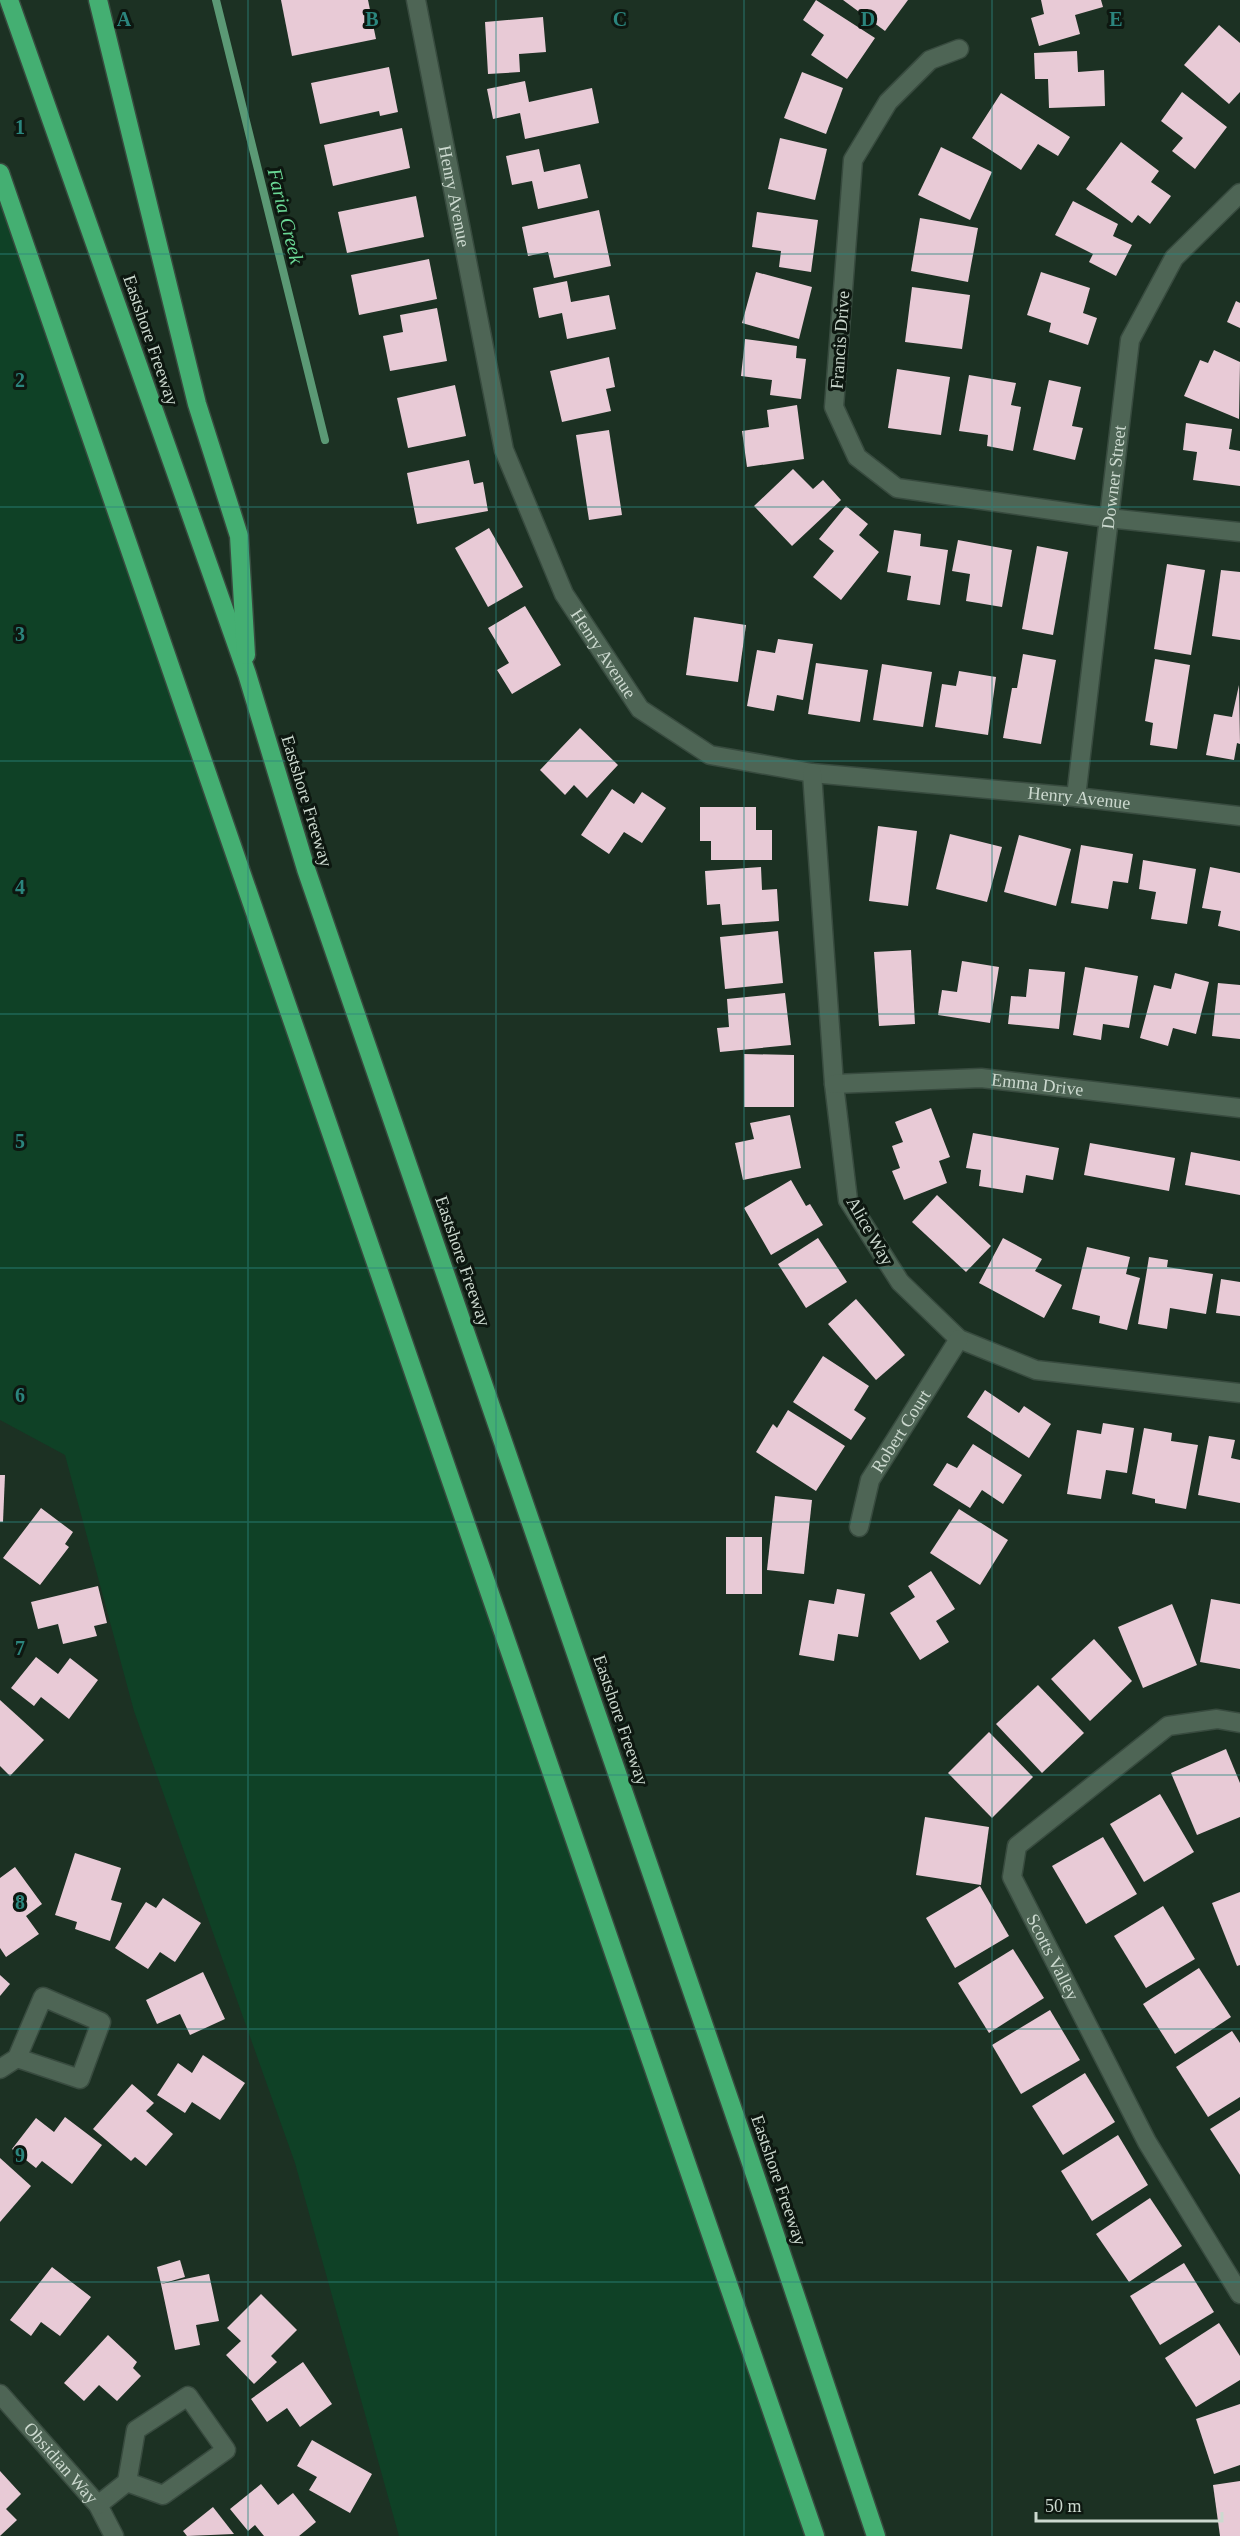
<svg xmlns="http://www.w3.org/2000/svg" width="1240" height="2536" font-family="'Times New Roman',serif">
  <rect width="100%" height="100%" fill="#1c3123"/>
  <path fill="#0f4126" d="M0 196 815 2536H399L295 2163 134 1711 65 1455 0 1420Z"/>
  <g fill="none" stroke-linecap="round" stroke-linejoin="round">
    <path stroke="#5b9975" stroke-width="8" d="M216 0 325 440"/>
  </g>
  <g fill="#e8cad6">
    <path d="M281 0H368L376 39 292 56Z"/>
    <path d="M816 0 875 38 847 79 811 55 824 35 803 20Z"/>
    <path d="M843 0H908L885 31Z"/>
    <path d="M1041 0H1101L1103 7 1075 15 1080 34 1039 46 1031 18 1044 14Z"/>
    <path d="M543 17 546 52 519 54 520 72 488 74 485 22Z"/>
    <path d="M1219 25 1240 43V92L1229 104 1184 65Z"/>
    <path d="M1077 51 1078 72 1104 70 1105 106 1049 108 1048 79H1035L1034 53Z"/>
    <path d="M389 67 398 112 380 116 379 111 320 124 311 83Z"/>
    <path d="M802 72 843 88 826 134 784 118Z"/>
    <path d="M525 81 529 102 592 88 599 123 525 139 520 113 493 119 487 89Z"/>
    <path d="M1182 92 1227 127 1195 169 1172 151 1183 138 1161 121Z"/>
    <path d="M1001 93 1070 137 1058 156 1038 144 1021 170 972 138Z"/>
    <path d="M402 128 410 168 333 186 324 145Z"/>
    <path d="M780 138 827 149 815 200 768 189Z"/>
    <path d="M1121 142 1159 171 1151 182 1171 196 1150 224 1138 215 1132 223 1086 189Z"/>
    <path d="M941 147 992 172 970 220 918 195Z"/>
    <path d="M539 149 544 172 580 164 588 198 538 209 532 181 512 185 506 156Z"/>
    <path d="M416 196 424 237 347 253 338 212Z"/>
    <path d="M1073 201 1118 224 1113 236 1132 245 1116 276 1089 262 1093 254 1055 235Z"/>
    <path d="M599 210 611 266 554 278 548 252 528 256 522 227Z"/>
    <path d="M757 212 818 220 811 272 779 267 781 251 752 247Z"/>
    <path d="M920 218 978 228 968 282 911 271Z"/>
    <path d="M429 259 437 299 359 315 351 275Z"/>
    <path d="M756 272 812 287 799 339 742 323Z"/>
    <path d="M1041 272 1090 288 1083 313 1097 318 1088 345 1049 332 1051 323 1027 315Z"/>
    <path d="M567 281 571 302 609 295 616 329 567 339 562 313 539 318 533 288Z"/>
    <path d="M912 287 970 295 962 349 905 342Z"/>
    <path d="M1236 301 1240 303V328L1227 322Z"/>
    <path d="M437 308 447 361 390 371 383 336 403 332 400 315Z"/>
    <path d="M745 339 797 346 796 358 806 359 801 399 770 395 772 380 741 376Z"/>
    <path d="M1214 350 1240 362 1239 419 1184 396 1200 360 1208 363Z"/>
    <path d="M609 357 615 387 606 389 611 411 562 422 550 371Z"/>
    <path d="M897 369 950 377 941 435 888 428Z"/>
    <path d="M969 375 1016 383 1011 405 1021 407 1013 451 987 446 988 435 959 431Z"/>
    <path d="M1049 380 1081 387 1072 426 1083 428 1075 460 1033 450Z"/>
    <path d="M455 385 466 436 408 448 397 398Z"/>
    <path d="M797 405 804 459 747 467 742 431 769 427 767 410Z"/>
    <path d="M1186 423 1232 429 1229 449 1240 451V486L1193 480 1197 452 1183 450Z"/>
    <path d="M609 430 622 515 589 520 576 435Z"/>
    <path d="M469 460 474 484 483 482 488 511 417 524 407 473Z"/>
    <path d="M793 469 813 489 823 480 841 500 792 546 754 506Z"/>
    <path d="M846 506 868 524 859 535 879 552 841 600 813 577 834 551 819 539Z"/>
    <path d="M489 528 523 587 488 607 455 548Z"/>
    <path d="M894 530 921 534 920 546 948 550 940 605 907 600 911 576 887 572Z"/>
    <path d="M958 540 1012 550 1002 607 966 601 970 574 952 571Z"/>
    <path d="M1037 546 1068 552 1053 635 1022 629Z"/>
    <path d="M1167 564 1205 570 1191 655 1154 649Z"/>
    <path d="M1221 570 1240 572V640L1212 636Z"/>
    <path d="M525 606 561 665 512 694 497 670 509 663 488 628Z"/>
    <path d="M694 617 746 625 738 682 686 675Z"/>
    <path d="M778 639 813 644 803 700 777 695 774 711 747 706 757 650 775 653Z"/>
    <path d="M1023 654 1056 660 1041 744 1003 738 1012 688H1017Z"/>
    <path d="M1155 659 1190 665 1177 749 1150 745 1153 723 1145 721Z"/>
    <path d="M816 663 868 670 860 722 808 714Z"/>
    <path d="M882 664 932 672 923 727 873 720Z"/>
    <path d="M959 671 996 677 988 735 935 727 942 684 956 686Z"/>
    <path d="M1239 685 1240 744 1237 743 1234 760 1206 755 1214 714 1232 717Z"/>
    <path d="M580 728 618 765 587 798 574 785 565 795 540 770Z"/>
    <path d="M612 789 634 804 642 792 666 808 642 843 624 832 609 854 581 835Z"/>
    <path d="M700 807H756V830H772V860H711V841H700Z"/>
    <path d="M878 826 917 831 908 906 869 901Z"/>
    <path d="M950 834 1002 847 987 902 936 889Z"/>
    <path d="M1019 835 1071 849 1056 906 1004 892Z"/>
    <path d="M1081 845 1133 854 1128 883 1113 881 1108 909 1071 903Z"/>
    <path d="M1143 860 1196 869 1187 924 1151 919 1156 892 1139 889Z"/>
    <path d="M761 867 762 890 777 889 779 921 722 925 720 904 707 905 705 871Z"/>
    <path d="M1210 867 1240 873V931L1218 926 1221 911 1202 908Z"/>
    <path d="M778 931 783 983 725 989 720 937Z"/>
    <path d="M911 950 915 1024 879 1026 874 952Z"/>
    <path d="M962 961 999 967 990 1023 938 1015 942 990 957 992Z"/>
    <path d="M1085 967 1138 976 1129 1028 1103 1024 1101 1040 1073 1035Z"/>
    <path d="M1029 969 1065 972 1059 1029 1008 1024 1011 996 1026 997Z"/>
    <path d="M1175 973 1209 982 1196 1034 1173 1028 1168 1046 1140 1038 1154 985 1171 989Z"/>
    <path d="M1218 983 1240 985V1039L1212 1036Z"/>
    <path d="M785 993 791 1045 720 1052 717 1028 729 1027 727 999Z"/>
    <path d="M744 1054 794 1055V1107H744Z"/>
    <path d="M931 1108 950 1157 939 1161 947 1183 904 1200 892 1171 900 1168 892 1146 903 1142 895 1122Z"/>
    <path d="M790 1115 801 1168 743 1180 735 1143 754 1139 750 1123Z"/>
    <path d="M973 1133 1059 1148 1053 1180 1026 1175 1023 1193 979 1186 981 1170 966 1168Z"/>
    <path d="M1090 1143 1175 1158 1169 1191 1084 1175Z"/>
    <path d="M1191 1152 1240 1161V1195L1185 1185Z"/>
    <path d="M791 1180 806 1206 810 1204 823 1225 771 1255 744 1208Z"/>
    <path d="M937 1195 991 1246 966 1272 912 1222Z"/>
    <path d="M818 1238 847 1282 806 1308 778 1264Z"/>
    <path d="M1003 1238 1042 1259 1035 1271 1062 1285 1044 1318 979 1283Z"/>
    <path d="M1087 1247 1130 1257 1126 1274 1140 1278 1127 1330 1099 1323 1100 1316 1072 1309Z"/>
    <path d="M1149 1257 1168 1260 1167 1267 1213 1274 1206 1314 1170 1308 1167 1329 1138 1324Z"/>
    <path d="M1221 1279 1240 1282V1316L1216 1313Z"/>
    <path d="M856 1299 905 1355 876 1380 828 1324Z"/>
    <path d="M823 1356 869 1386 854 1410 866 1418 851 1440 793 1402Z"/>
    <path d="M985 1390 1019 1413 1024 1406 1051 1424 1029 1458 967 1417Z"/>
    <path d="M788 1410 845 1446 816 1491 756 1452 773 1424 777 1428Z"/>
    <path d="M1103 1423 1134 1428 1127 1473 1106 1470 1101 1499 1067 1494 1077 1430 1101 1434Z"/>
    <path d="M1144 1428 1172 1433 1171 1441 1198 1445 1186 1509 1155 1503V1499L1132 1494Z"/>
    <path d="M1209 1436 1235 1440 1231 1458 1240 1460V1503L1198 1495Z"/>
    <path d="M973 1444 1022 1475 1003 1504 982 1490 970 1508 933 1485 947 1463 957 1468Z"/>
    <path d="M0 1475H5L3 1522H0Z"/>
    <path d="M775 1496 812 1500 804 1574 767 1570Z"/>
    <path d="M41 1508 73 1532 65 1544 69 1547 40 1585 3 1558Z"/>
    <path d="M959 1509 1008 1540 980 1585 930 1553Z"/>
    <rect x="726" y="1537" width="36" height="57"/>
    <path d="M931 1571 955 1609 936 1621 949 1642 920 1660 890 1613 915 1597 908 1586Z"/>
    <path d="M98 1586 107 1623 94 1626 97 1636 63 1644 58 1624 38 1629 31 1602Z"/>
    <path d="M837 1589 865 1594 858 1637 838 1634 834 1661 799 1655 809 1600 834 1604Z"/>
    <path d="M1211 1599 1240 1604V1669L1200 1662Z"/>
    <path d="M1172 1604 1197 1665 1143 1688 1118 1627Z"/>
    <path d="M1094 1639 1132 1681 1090 1721 1051 1679Z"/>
    <path d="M36 1657 58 1674 70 1658 98 1680 69 1719 41 1697 34 1706 11 1688Z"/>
    <path d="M1038 1685 1084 1733 1042 1773 996 1724Z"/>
    <path d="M0 1700 44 1740 10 1776 0 1766Z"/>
    <path d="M989 1732 1033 1777 992 1818 948 1773Z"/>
    <path d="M1226 1749 1240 1783V1817L1197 1835 1171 1773Z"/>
    <path d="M1160 1794 1194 1852 1144 1882 1110 1824Z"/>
    <path d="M925 1817 989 1827 981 1885 916 1875Z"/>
    <path d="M1103 1837 1137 1894 1086 1924 1052 1866Z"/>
    <path d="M75 1853 121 1868 111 1900 122 1903 110 1941 75 1929 77 1922 55 1915Z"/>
    <path d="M15 1867 42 1904 26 1916 39 1934 6 1957 0 1948V1878Z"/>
    <path d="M980 1886 1009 1936 955 1968 926 1918Z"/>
    <path d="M1240 1892V1965L1237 1966 1212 1903Z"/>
    <path d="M163 1898 201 1923 175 1962 160 1952 148 1969 115 1948 146 1902 156 1908Z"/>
    <path d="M1163 1906 1195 1959 1146 1988 1114 1936Z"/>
    <path d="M1013 1949 1044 1998 989 2033 958 1983Z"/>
    <path d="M1199 1968 1231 2017 1175 2054 1143 2004Z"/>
    <path d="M203 1972 225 2019 190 2035 180 2014 157 2024 146 2000Z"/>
    <path d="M0 1975 10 1984 0 1996Z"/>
    <path d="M1050 2010 1080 2060 1021 2094 992 2045Z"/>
    <path d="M1232 2031 1240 2043V2097L1208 2117 1176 2067Z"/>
    <path d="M203 2055 245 2083 220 2120 192 2102 185 2113 157 2095 178 2063 192 2073Z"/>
    <path d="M1085 2073 1115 2122 1063 2155 1032 2106Z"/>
    <path d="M132 2084 154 2103 146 2111 173 2134 146 2166 135 2157 131 2161 93 2129Z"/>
    <path d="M1240 2110V2175L1210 2129Z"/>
    <path d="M65 2117 102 2145 72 2184 42 2161 36 2168 12 2149 36 2118 54 2132Z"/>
    <path d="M1118 2135 1148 2185 1092 2221 1061 2171Z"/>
    <path d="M0 2158 31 2186 0 2222Z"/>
    <path d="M1150 2198 1182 2246 1129 2282 1096 2234Z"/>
    <path d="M180 2260 185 2277 161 2284 157 2267Z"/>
    <path d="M1184 2263 1214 2312 1160 2345 1130 2296Z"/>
    <path d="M52 2267 91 2297 60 2336 41 2322 31 2336 10 2320Z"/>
    <path d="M209 2274 219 2321 196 2325 200 2345 175 2350 161 2284Z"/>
    <path d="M261 2294 297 2330 271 2356 277 2362 254 2384 226 2355 241 2341 227 2328Z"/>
    <path d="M1219 2323 1240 2356V2380L1196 2407 1165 2358Z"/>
    <path d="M108 2335 137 2362 133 2368 141 2376 117 2401 99 2385 84 2401 64 2383Z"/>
    <path d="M303 2362 332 2404 300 2427 287 2408 267 2422 251 2399Z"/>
    <path d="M1240 2404V2465L1214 2474 1196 2419Z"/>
    <path d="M312 2440 372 2474 350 2513 309 2490 317 2477 297 2466Z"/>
    <path d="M0 2471 21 2494 6 2509 17 2520 0 2536Z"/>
    <path d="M1240 2481V2536H1220L1213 2485Z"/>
    <path d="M261 2484 278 2505 293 2493 316 2522 299 2536H264L255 2525 248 2531 230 2509Z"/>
    <path d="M213 2507 234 2534 187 2536 183 2531Z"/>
  </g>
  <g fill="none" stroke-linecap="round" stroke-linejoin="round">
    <g stroke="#384b3f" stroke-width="21">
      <g id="street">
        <path id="s1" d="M416 0 504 450 564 594 640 709 710 755 812 773 1076 797 1240 816"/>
        <path d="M959 49 930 60 888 102 853 160 834 407 857 457 897 488 1108 518 1240 532"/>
        <path d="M812 773 834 1084 848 1200 900 1282 959 1339 1036 1370 1240 1393"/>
        <path id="s2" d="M1076 797 1130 340 1174 258 1240 193"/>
        <path id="s3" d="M834 1084 981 1078 1240 1108"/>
        <path id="s4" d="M859 1527 870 1480 959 1339"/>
        <path id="s5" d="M1240 1723 1217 1719 1168 1726 1017 1846 1012 1877 1147 2142 1240 2294"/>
        <path d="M0 2069 17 2058 43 1997 101 2022 80 2079 17 2058"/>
        <path id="s6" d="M0 2394 98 2505 114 2536"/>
        <path d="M98 2505 127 2482 163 2495 226 2450 188 2396 136 2430 127 2482"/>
      </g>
    </g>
    <g stroke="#384b3f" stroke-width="21">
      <g id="highway">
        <path d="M9 0 247 674 306 869 746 2148 876 2536"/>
        <path d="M98 0 197 404 239 536 246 655"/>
        <path d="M0 173 815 2536"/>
      </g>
    </g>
    <use href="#street" stroke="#4e6555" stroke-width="18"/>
    <use href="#highway" stroke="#44af72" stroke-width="18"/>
  </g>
  <path fill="none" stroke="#2b857d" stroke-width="1.5" stroke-opacity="0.55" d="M248 0V2536M496 0V2536M744 0V2536M992 0V2536M0 254H1240M0 507H1240M0 761H1240M0 1014H1240M0 1268H1240M0 1522H1240M0 1775H1240M0 2029H1240M0 2282H1240"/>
  <g text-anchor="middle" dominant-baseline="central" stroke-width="6" stroke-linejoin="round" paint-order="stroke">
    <g font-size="18" fill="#ccd9cf" stroke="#0d1710">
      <text stroke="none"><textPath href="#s1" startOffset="200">Henry Avenue</textPath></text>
      <text transform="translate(151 340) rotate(71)">Eastshore Freeway</text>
      <text transform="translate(840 340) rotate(-86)">Francis Drive</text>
      <text stroke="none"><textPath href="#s2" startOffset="322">Downer Street</textPath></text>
      <text stroke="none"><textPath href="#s1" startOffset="686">Henry Avenue</textPath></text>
      <text stroke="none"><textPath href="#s1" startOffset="1208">Henry Avenue</textPath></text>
      <text transform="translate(307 801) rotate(73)">Eastshore Freeway</text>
      <text stroke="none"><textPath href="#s3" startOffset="204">Emma Drive</textPath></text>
      <text transform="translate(870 1231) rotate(60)">Alice Way</text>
      <text transform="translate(463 1261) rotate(71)">Eastshore Freeway</text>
      <text stroke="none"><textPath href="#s4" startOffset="106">Robert Court</textPath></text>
      <text transform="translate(621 1720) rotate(71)">Eastshore Freeway</text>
      <text stroke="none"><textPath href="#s5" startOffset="387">Scotts Valley</textPath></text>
      <text transform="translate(779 2180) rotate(71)">Eastshore Freeway</text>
      <text stroke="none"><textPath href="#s6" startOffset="92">Obsidian Way</textPath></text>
    </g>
    <g font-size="20" font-style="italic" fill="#6bd996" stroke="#0d1710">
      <text transform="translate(286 216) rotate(76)">Faria Creek</text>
    </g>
  </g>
  <g font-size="20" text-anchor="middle" font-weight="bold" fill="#2b857d" stroke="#0d1710" stroke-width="6" stroke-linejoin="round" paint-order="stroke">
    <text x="124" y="26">A</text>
    <text x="372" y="26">B</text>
    <text x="620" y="26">C</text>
    <text x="868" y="26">D</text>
    <text x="1116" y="26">E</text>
    <text x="20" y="134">1</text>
    <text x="20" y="387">2</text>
    <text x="20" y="641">3</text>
    <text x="20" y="894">4</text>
    <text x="20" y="1148">5</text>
    <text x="20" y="1402">6</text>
    <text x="20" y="1655">7</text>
    <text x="20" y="1909">8</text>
    <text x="20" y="2162">9</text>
  </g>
  <path d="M1036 2512v9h186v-9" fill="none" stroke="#ccd9cf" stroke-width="3"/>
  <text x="1045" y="2512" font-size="18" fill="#ccd9cf" stroke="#0d1710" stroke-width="4.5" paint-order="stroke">50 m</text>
</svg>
